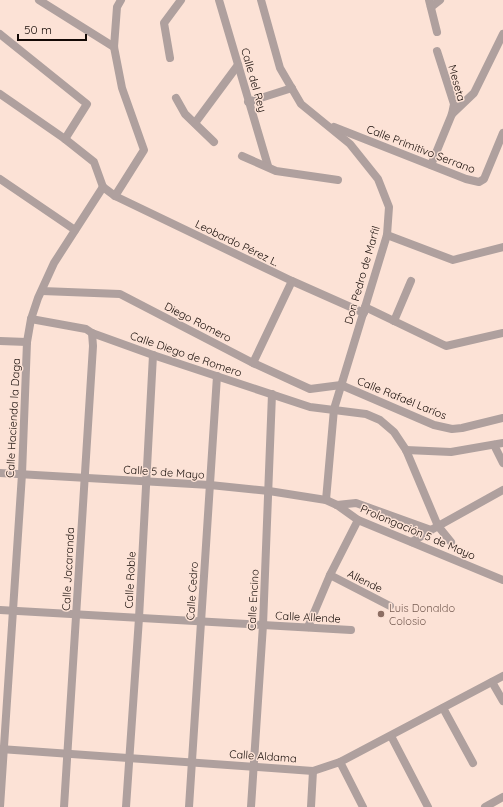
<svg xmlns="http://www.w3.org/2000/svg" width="503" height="807" font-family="Quicksand,sans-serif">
  <rect width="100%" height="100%" fill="#fce2d6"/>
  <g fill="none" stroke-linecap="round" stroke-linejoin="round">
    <g stroke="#afa09e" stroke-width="8">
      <path d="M39 0 114 47"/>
      <path d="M219 0 268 166"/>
      <path d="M261 0 280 68 301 104 350 144 378 179 389 207 387 235 334 409 326 500"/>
      <path d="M429 0 437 32"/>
      <path d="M431 7 440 0"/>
      <path d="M0 34 87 104 65 139"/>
      <path d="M170 58 164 23 181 0"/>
      <path d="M0 94 65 139 94 162 103 187"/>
      <path d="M176 98 185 114 214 142"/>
      <path d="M248 102 292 88"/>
      <path d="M452 114 474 93 503 34"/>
      <path d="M195 123 238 65"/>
      <path d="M334 127 466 179 479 182 484 179 503 133"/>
      <path d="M242 156 276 171 338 180"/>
      <path d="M431 165 452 114 454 104 437 51"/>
      <path d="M0 179 75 230"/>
      <path d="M103 187 115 196 292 281 364 313"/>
      <path d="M115 196 144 150 122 88 114 47 117 7 121 0"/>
      <path d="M387 235 453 260 503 247"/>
      <path d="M42 291 120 294 253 363 310 389 341 385 434 425 452 429 462 428 503 418"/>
      <path d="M365 307 446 346 503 333"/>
      <path d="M31 319 86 329 92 333 153 355 310 407 366 414 380 420 394 432 406 450 438 526 451 542"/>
      <path d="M394 321 411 281"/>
      <path d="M0 341 27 342"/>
      <path d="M253 363 292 281"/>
      <path d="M494 445 503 463"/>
      <path d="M406 450 451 452 503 443"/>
      <path d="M0 473 210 485 269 491 326 500 337 505 358 520 503 580"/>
      <path d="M337 505 356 503 431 530"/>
      <path d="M412 542 431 530 503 490"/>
      <path d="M330 575 390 606"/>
      <path d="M0 610 351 630"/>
      <path d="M308 627 330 575 358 520"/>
      <path d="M492 682 503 701"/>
      <path d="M443 708 473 763"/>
      <path d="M391 736 428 807"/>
      <path d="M0 749 313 771 340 762 503 676"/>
      <path d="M340 762 363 807"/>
      <path d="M0 807 22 474 27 342 31 319 38 298 54 263 103 187"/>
      <path d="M64 807 93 346 92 333"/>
      <path d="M126 807 139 618 153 355"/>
      <path d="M189 807 217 376"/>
      <path d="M251 807 263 625 272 394"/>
      <path d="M311 807 313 771"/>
      <path d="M485 807 503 797"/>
    </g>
  </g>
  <circle fill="#8d6e63" stroke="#fce2d6" stroke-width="1.5" cx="381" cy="614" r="4"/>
  <g text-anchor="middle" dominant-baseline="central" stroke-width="3" stroke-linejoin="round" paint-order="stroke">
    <g font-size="11" fill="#130905" stroke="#fce2d6">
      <text transform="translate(254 80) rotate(74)">Calle del Rey</text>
      <text transform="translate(457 83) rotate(75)">Meseta</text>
      <text transform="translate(421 149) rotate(21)">Calle Primitivo Serrano</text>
      <text transform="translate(237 243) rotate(26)">Leobardo Pérez L.</text>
      <text transform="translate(362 275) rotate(-74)">Don Pedro de Marfil</text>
      <text transform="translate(198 322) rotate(27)">Diego Romero</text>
      <text transform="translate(186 354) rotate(19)">Calle Diego de Romero</text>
      <text transform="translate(402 398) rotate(22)">Calle Rafaél Laríos</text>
      <text transform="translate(13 418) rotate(-87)">Calle Hacienda la Daga</text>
      <text transform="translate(164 472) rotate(4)">Calle 5 de Mayo</text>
      <text transform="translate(418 532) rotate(23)">Prolongación 5 de Mayo</text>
      <text transform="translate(68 569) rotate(-87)">Calle Jacaranda</text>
      <text transform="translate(130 580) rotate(-87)">Calle Roble</text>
      <text transform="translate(365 581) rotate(26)">Allende</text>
      <text transform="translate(192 591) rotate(-86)">Calle Cedro</text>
      <text transform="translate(253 600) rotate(-87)">Calle Encino</text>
      <text transform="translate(308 617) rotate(3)">Calle Allende</text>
      <text transform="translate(263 756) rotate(4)">Calle Aldama</text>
    </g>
    <g font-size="11" fill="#785e54" stroke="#fce2d6" text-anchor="start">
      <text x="389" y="608">Luis Donaldo<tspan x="389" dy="13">Colosio</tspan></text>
    </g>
  </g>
  <path d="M18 34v6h68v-6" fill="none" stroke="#130905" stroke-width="2"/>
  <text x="24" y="34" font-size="12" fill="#130905" stroke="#fce2d6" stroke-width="3" paint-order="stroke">50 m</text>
</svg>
